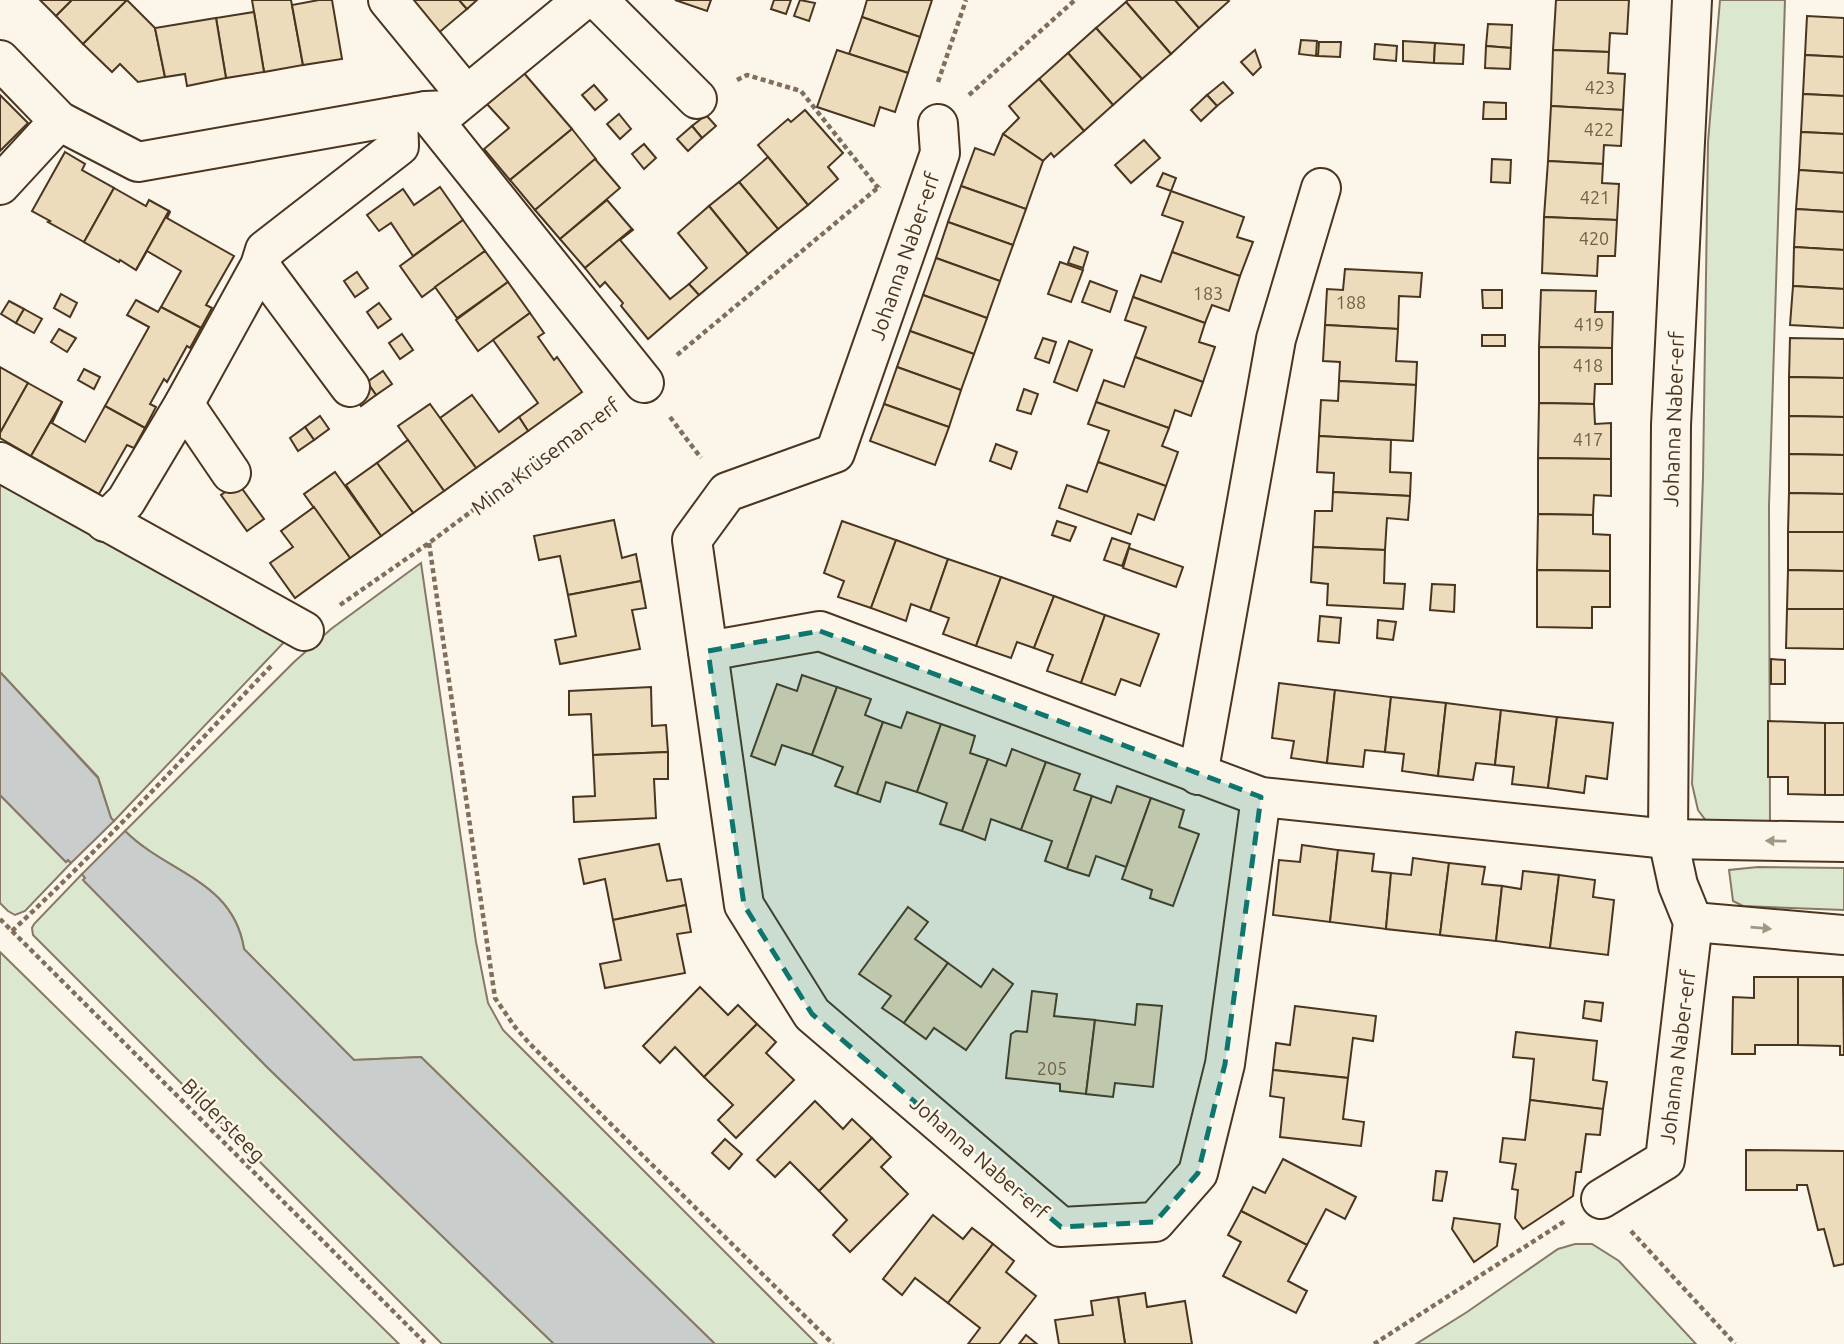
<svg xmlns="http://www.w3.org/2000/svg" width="1844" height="1344" font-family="Ubuntu,sans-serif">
  <rect width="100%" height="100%" fill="#fbf6e9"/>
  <g fill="#dce7d0" stroke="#887966" stroke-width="2">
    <path d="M1720 0H1785L1769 506 1770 823 1707 822 1698 810 1692 784 1703 477 1708 142Z"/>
    <path d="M0 476 287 639 114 821 111 818 98 777 0 672Z"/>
    <path d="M421 563 476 942 488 1003 503 1030 817 1344H715L421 1057 354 1060 244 949C234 881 167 873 125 831L294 662 331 629Z"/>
    <path d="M0 795 66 862 68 860 71 863 25 911 15 915 8 911 0 903Z"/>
    <path d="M1758 867 1844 868V910L1743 906 1733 901 1729 870Z"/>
    <path d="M82 874 85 878 84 881 268 1068 554 1344H442L33 935 32 928 34 924Z"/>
    <path d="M0 952 399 1344H0Z"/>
    <path d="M1575 1244H1592L1619 1261 1696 1344H1416L1467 1312 1558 1249Z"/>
  </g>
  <g fill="#c9cecd" stroke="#887966" stroke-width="2">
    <path d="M0 672 98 778 111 818 114 821 71 863 68 860 66 862 0 795Z"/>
    <path d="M125 831C168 874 233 880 244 949L354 1060 421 1057 715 1344H554L268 1068 83 880 85 878 82 874Z"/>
  </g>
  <g fill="#ecdcbc" stroke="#4a3520" stroke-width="2">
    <path d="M40 0H72L56 16Z"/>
    <path d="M72 0H127L83 44 56 16Z"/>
    <path d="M127 0 155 28 165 77 138 82 120 64 112 72 83 44Z"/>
    <path d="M252 0H291L303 65 264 72Z"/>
    <path d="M319 0H332L342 59 303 65 292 5Z"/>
    <path d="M394 0H459L467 9 436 35Z"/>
    <path d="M459 0H477L467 9Z"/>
    <path d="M675 0H711L707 11Z"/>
    <path d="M774 0H791L786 14 771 9Z"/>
    <path d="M800 0 815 3 809 21 794 16Z"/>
    <path d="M867 0H932L920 37 862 17Z"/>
    <path d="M1128 0H1175L1199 28 1171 54 1126 2Z"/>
    <path d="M1175 0H1228L1229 1 1199 28Z"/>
    <path d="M1556 0H1629L1627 34 1610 33 1609 52 1553 50Z"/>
    <path d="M1126 2 1171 54 1142 79 1096 28Z"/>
    <path d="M254 12 264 72 226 78 216 18Z"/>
    <path d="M1807 16 1844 18V57L1805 55Z"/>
    <path d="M862 17 920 37 908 73 849 54Z"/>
    <path d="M216 18 226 78 187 86 185 74 165 77 155 28Z"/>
    <path d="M1488 24 1512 25 1511 48 1486 46Z"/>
    <path d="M1096 28 1142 79 1113 105 1068 53Z"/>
    <path d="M1301 40 1317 41 1316 56 1299 54Z"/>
    <path d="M1403 41 1435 43 1434 63 1403 61Z"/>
    <path d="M1319 42H1341L1340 57 1318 56Z"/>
    <path d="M1435 43 1464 45 1463 64 1434 63Z"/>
    <path d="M1375 44 1397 46 1396 61 1374 59Z"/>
    <path d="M1486 46 1511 48 1510 69 1485 68Z"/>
    <path d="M837 50 908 73 895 112 880 107 874 126 817 107Z"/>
    <path d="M1255 50 1261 67 1253 75 1241 62Z"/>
    <path d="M1553 50 1609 52 1608 73 1625 74 1623 110 1551 106Z"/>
    <path d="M1068 53 1113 105 1084 131 1039 79Z"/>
    <path d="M1805 55 1844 57V96L1803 94Z"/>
    <path d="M523 72 572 129 510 180 484 149 509 128 486 103Z"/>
    <path d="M1039 79 1084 131 1054 157 1051 153 1043 161 1003 134 1019 118 1009 106Z"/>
    <path d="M1223 82 1233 93 1217 106 1207 95Z"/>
    <path d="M594 85 607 100 595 110 582 95Z"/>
    <path d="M1803 94 1844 96V134L1801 132Z"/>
    <path d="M0 95 28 123 0 151Z"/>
    <path d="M1207 95 1217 106 1201 121 1191 110Z"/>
    <path d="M1484 102 1506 103V119H1483Z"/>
    <path d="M1551 106 1623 110 1621 146 1604 145 1603 164 1548 161Z"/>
    <path d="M805 110 843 153 828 167 838 179 808 205 758 145 788 119 791 122Z"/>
    <path d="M619 114 631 129 620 139 607 124Z"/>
    <path d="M706 115 716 126 702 138 692 126Z"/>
    <path d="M692 126 702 138 688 151 677 139Z"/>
    <path d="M572 129 596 159 535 210 510 180Z"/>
    <path d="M1801 132 1844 134V173L1799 170Z"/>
    <path d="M1003 134 1043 161 1026 209 961 186 975 148 994 155Z"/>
    <path d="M1144 140 1160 158 1131 183 1115 165Z"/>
    <path d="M644 144 656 158 644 169 632 154Z"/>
    <path d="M65 152 85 164 82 170 114 188 84 242 48 222 50 221 32 211Z"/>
    <path d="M768 157 808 205 778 229 739 182Z"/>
    <path d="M595 159 620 188 560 239 535 210Z"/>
    <path d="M1492 159 1511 160 1510 183 1491 182Z"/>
    <path d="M1548 161 1603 164 1602 183 1619 184 1617 220 1544 217Z"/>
    <path d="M1799 170 1844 173V212L1796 209Z"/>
    <path d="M1163 173 1176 178 1171 191 1157 186Z"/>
    <path d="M739 182 778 229 748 254 709 206Z"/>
    <path d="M961 186 1026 209 1013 245 948 222Z"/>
    <path d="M440 187 463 220 413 256 391 223 379 231 367 215 403 189 414 205Z"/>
    <path d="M114 188 146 206 149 200 169 211 136 270 120 260 119 262 84 242Z"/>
    <path d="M1171 191 1244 217 1237 237 1253 242 1240 276 1172 252 1183 222 1162 215Z"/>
    <path d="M607 200 632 229 585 268 560 239Z"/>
    <path d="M709 206 748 254 699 295 689 284 707 268 678 233Z"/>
    <path d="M1796 209 1844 212V250L1794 247Z"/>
    <path d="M169 211 170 212 167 218 234 256 206 305 212 308 201 328 161 307 181 271 147 251 136 270Z"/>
    <path d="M1544 217 1617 220 1615 256H1598L1597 276 1542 273Z"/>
    <path d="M463 220 485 251 422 297 400 266Z"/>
    <path d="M948 222 1013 245 1000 281 936 258Z"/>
    <path d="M632 229 633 230 620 240 670 299 689 284 699 295 648 339 621 306 623 303 605 282 600 287 585 268Z"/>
    <path d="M1074 247 1088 252 1083 268 1068 263Z"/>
    <path d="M1794 247 1844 250V289L1793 286Z"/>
    <path d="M485 251 508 282 457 318 435 287Z"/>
    <path d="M1172 252 1240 276 1229 311 1212 305 1205 323 1133 297 1141 275 1161 282Z"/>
    <path d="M936 258 1000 281 987 318 923 295Z"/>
    <path d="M1060 262 1083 270 1071 302 1048 294Z"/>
    <path d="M1345 269 1422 273 1420 297 1399 296 1398 329 1325 325 1327 289 1343 290Z"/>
    <path d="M357 272 368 288 355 297 344 281Z"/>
    <path d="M1090 281 1117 291 1110 312 1082 302Z"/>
    <path d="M508 282 530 313 478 351 456 320Z"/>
    <path d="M1793 286 1844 289V328L1790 325Z"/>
    <path d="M1482 290H1502V308H1483Z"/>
    <path d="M1541 290 1596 291 1595 312H1613L1612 348 1539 347Z"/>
    <path d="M61 294 77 303 70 317 54 308Z"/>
    <path d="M923 295 987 318 974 354 910 331Z"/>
    <path d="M1133 297 1205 323 1199 342 1215 347 1203 382 1135 357 1146 327 1125 320Z"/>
    <path d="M136 300 158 312 161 307 201 328 190 348 187 346 167 382 164 379 150 404 156 407 145 428 105 406 149 327 127 315Z"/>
    <path d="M9 301 24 309 16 323 1 314Z"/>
    <path d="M379 303 391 319 378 328 367 312Z"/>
    <path d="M24 309 42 319 34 333 16 323Z"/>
    <path d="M530 313 544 333 538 337 554 360 557 357 582 392 528 431 519 417 538 403 493 340Z"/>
    <path d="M1325 325 1398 329 1396 361 1417 362 1416 385 1339 381 1340 362 1323 361Z"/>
    <path d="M59 329 76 338 67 352 51 342Z"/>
    <path d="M910 331 974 354 961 390 897 367Z"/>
    <path d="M402 334 413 350 400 359 389 343Z"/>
    <rect x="1482" y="335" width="23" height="11"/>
    <path d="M1043 338 1056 342 1049 363 1035 358Z"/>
    <path d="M1790 338 1844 339V378L1789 377Z"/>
    <path d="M1069 341 1092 350 1077 391 1054 382Z"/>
    <path d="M1539 347 1612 348V384H1595L1594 404 1539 403Z"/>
    <path d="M1135 357 1203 382 1191 416 1175 410 1169 428 1096 402 1104 380 1124 387Z"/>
    <path d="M0 367 28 383 0 433Z"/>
    <path d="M897 367 961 390 949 427 884 404Z"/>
    <path d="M84 369 100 377 94 389 78 380Z"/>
    <path d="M383 371 392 384 376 395 367 382Z"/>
    <path d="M1789 377 1844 378V417L1789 416Z"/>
    <path d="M1339 381 1416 385 1413 441 1319 436 1321 400 1338 401Z"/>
    <path d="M367 382 376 395 361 406 352 393Z"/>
    <path d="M28 383 62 402 31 456 0 438V433Z"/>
    <path d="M1024 389 1038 394 1031 414 1017 410Z"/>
    <path d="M472 395 499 432 519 417 528 431 476 468 440 418Z"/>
    <path d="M62 402 52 423 85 442 105 406 145 428 134 448 127 445 99 494 31 456Z"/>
    <path d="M1096 402 1169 428 1162 446 1178 452 1166 486 1098 462 1109 431 1088 424Z"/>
    <path d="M1539 403 1594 404 1595 424 1611 423V459L1538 458Z"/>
    <path d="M430 404 476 468 444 491 398 426Z"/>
    <path d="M884 404 949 427 935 465 870 441Z"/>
    <path d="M320 416 329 429 314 440 305 427Z"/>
    <path d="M1789 416 1844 417V455L1789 454Z"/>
    <path d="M305 427 314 440 298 451 290 438Z"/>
    <path d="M1319 436 1391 440 1390 472 1411 473 1410 496 1333 492 1334 473 1317 472Z"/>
    <path d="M408 440 444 491 413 513 377 463Z"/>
    <path d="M996 444 1017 452 1011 469 990 461Z"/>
    <path d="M1789 454 1844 455V494L1789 493Z"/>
    <path d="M1538 458 1611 459V496L1594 495 1593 515 1538 514Z"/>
    <path d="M1098 462 1166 486 1154 520 1138 514 1131 534 1059 508 1067 485 1087 492Z"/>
    <path d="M377 463 413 513 381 536 346 485Z"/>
    <path d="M335 472 381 536 350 558 304 494Z"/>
    <path d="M238 483 264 519 247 531 221 495Z"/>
    <path d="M1333 492 1410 496 1408 520 1387 518 1385 550 1313 547 1315 511H1332Z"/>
    <path d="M1789 493 1844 494V532H1788Z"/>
    <path d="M314 507 350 558 295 598 270 563 293 547 281 531Z"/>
    <path d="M1538 514 1593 515V534L1610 535V571L1537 570Z"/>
    <path d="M614 520 622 558 636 554 641 581 568 595 560 556 539 560 534 536Z"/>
    <path d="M842 521 896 540 871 608 838 597 844 581 824 573Z"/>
    <path d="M1057 521 1076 527 1070 541 1052 535Z"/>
    <path d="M1788 532H1844V571L1788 570Z"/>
    <path d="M1112 538 1130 544 1122 566 1104 560Z"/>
    <path d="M896 540 948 559 930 611 911 604 906 621 871 608Z"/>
    <path d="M1313 547 1385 550 1384 583 1405 584 1403 609 1327 605 1328 584 1311 582Z"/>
    <path d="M1129 548 1183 567 1176 587 1123 568Z"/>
    <path d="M948 559 1001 577 976 646 943 634 949 618 930 611Z"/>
    <path d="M1537 570 1610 571V607H1592V628L1537 627Z"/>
    <path d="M1788 570 1844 571V609H1787Z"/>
    <path d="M1001 577 1054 596 1034 648 1017 642 1011 658 976 646Z"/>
    <path d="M641 581 646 608 632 610 640 649 560 664 555 640 576 636 568 595Z"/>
    <path d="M1432 584 1455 585 1454 612 1430 610Z"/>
    <path d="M1054 596 1105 615 1081 683 1047 671 1053 655 1034 648Z"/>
    <path d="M1787 609H1844V649L1786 648Z"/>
    <path d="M1105 615 1159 634 1140 686 1121 679 1115 695 1081 683Z"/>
    <path d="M1320 616 1341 618 1339 643 1318 641Z"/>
    <path d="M1378 620 1396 622 1393 640 1377 638Z"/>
    <path d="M1771 659 1785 660V684H1771Z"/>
    <path d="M802 675 837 687 812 755 782 745 775 765 751 756 777 684 797 691Z"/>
    <path d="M1279 683 1335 690 1327 763 1291 758 1294 741 1272 738Z"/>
    <path d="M651 687 652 726 666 725 668 752 593 755 591 714 569 715V691Z"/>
    <path d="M837 687 871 699 865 715 883 722 857 794 835 786 843 767 812 755Z"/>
    <path d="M1335 690 1391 697 1385 752 1365 750 1363 767 1327 763Z"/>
    <path d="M1391 697 1446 703 1438 776 1402 771 1404 754 1385 752Z"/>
    <path d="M1446 703 1501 710 1495 765 1476 763 1473 780 1438 776Z"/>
    <path d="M1501 710 1557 717 1548 788 1512 784 1514 767 1495 765Z"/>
    <path d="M907 712 941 724 917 792 886 782 880 802 857 794 883 722 901 728Z"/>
    <path d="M1557 717 1613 723 1607 779 1586 776 1584 793 1548 788Z"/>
    <path d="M1768 721 1825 723V795L1788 794V777H1768Z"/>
    <rect x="1825" y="723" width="19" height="72"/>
    <path d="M941 724 975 736 970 753 988 759 962 831 940 824 947 803 917 792Z"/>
    <path d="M1012 749 1046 762 1021 830 991 819 985 840 962 831 988 759 1006 766Z"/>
    <path d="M668 752V779H654L656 818 574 822 573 797 595 796 593 755Z"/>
    <path d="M1046 762 1080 774 1074 790 1092 796 1067 869 1045 861 1052 841 1021 830Z"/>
    <path d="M1117 786 1151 798 1126 867 1096 856 1089 876 1067 869 1092 796 1111 803Z"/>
    <path d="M1151 798 1184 810 1179 827 1199 834 1173 906 1150 898 1152 890 1122 879Z"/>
    <path d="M659 844 667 881 681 879 686 905 613 920 605 879 584 884 579 859Z"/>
    <path d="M1302 845 1338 850 1330 922 1273 915 1279 860 1300 862Z"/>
    <path d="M1338 850 1374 854 1372 871 1391 873 1386 929 1330 922Z"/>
    <path d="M1413 858 1449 863 1440 935 1386 929 1391 873 1411 875Z"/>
    <path d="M1449 863 1485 867 1482 884 1502 886 1496 941 1440 935Z"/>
    <path d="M1523 871 1559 875 1550 948 1496 941 1502 886 1521 889Z"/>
    <path d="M1559 875 1595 880 1593 897 1614 900 1608 955 1550 948Z"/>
    <path d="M686 905 691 932 677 934 685 973 605 988 600 964 621 960 613 920Z"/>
    <path d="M908 907 928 922 915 939 948 963 904 1023 882 1008 891 996 859 974Z"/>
    <path d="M948 963 981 987 993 969 1013 984 966 1050 934 1028 926 1039 904 1023Z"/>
    <path d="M1754 977H1798V1045H1755V1054H1732L1733 997 1754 998Z"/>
    <path d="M1798 977H1843L1844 1055H1840V1046L1798 1045Z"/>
    <path d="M700 987 728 1015 738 1005 757 1024 704 1077 675 1047 660 1063 643 1046Z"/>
    <path d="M1032 991 1057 994 1054 1016 1095 1020 1086 1094 1060 1091V1084L1006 1078 1011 1034 1016 1031 1027 1032Z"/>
    <path d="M1585 1001 1603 1003 1601 1021 1583 1018Z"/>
    <path d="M1137 1004 1162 1006 1153 1087 1115 1083 1113 1097 1086 1094 1095 1020 1135 1025Z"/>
    <path d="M1295 1006 1376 1016 1373 1041 1353 1038 1348 1078 1273 1070 1276 1043 1290 1045Z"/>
    <path d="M757 1024 776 1042 766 1053 794 1080 736 1138 718 1120 733 1105 704 1077Z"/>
    <path d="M1516 1032 1597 1041 1593 1080 1607 1082 1603 1109 1530 1100 1534 1059 1513 1057Z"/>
    <path d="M1273 1070 1348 1078 1343 1119 1364 1122 1361 1146 1280 1137 1284 1098 1270 1096Z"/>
    <path d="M1530 1100 1603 1109 1600 1135 1586 1134 1581 1172H1576L1573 1196 1523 1229 1515 1218 1518 1190 1512 1189 1516 1164 1500 1162 1503 1138 1525 1140Z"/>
    <path d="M815 1101 843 1129 852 1119 872 1138 819 1191 790 1162 775 1177 757 1160Z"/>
    <path d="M872 1138 891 1157 881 1167 908 1194 850 1252 833 1235 847 1220 819 1191Z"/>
    <path d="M725 1139 742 1154 729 1169 712 1153Z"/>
    <path d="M1746 1150 1844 1151V1264L1834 1266 1824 1229 1818 1230 1807 1185H1797V1190H1746Z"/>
    <path d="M1283 1159 1356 1197 1345 1219 1326 1209 1307 1245 1241 1211 1253 1187 1265 1193Z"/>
    <path d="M1436 1171 1447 1172 1442 1201 1433 1200Z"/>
    <path d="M1241 1211 1307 1245 1288 1281 1307 1291 1296 1313 1223 1276 1241 1242 1228 1235Z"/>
    <path d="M933 1215 963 1239 972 1228 993 1244 948 1303 915 1278 902 1295 883 1279Z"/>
    <path d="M1454 1218 1500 1224 1497 1246 1474 1262 1452 1229Z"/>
    <path d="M993 1244 1014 1261 1006 1272 1036 1296 999 1344H968L980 1328 948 1303Z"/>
    <path d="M1145 1293 1147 1307 1185 1301 1192 1344H1125L1118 1297Z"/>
    <path d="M1118 1297 1125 1344H1059L1055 1320 1093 1315 1091 1301Z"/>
    <path d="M1026 1335 1037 1344H1019Z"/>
  </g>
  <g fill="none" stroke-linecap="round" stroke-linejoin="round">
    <g stroke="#4a3520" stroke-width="42">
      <g id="minor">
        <path d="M388 0 466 95"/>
        <path d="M598 0 697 99"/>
        <path d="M0 60 59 121 138 162 426 111 449 110 583 0"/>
        <path d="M426 111 644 383"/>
        <path d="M938 124 940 153 835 453 727 492 692 540 744 905 812 1014 1061 1227 1155 1222 1198 1173 1225 1064 1261 797"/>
        <path d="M0 185 59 121"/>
        <path d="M260 266 350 387"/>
        <path d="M184 404 231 473"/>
        <path d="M0 462 304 631"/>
        <path d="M105 522 126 501 184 404 260 266 265 250 399 146 398 116"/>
        <path d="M708 651 820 631 1261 797 1668 839 1844 842"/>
        <path d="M1198 775 1276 339 1321 188"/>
        <path d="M1693 922 1844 935"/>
        <path d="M1601 1199 1665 1160 1693 922 1678 885 1668 839 1671 425 1692 0"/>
      </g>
    </g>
    <g stroke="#7f6f5c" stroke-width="4.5" stroke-dasharray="5 3.5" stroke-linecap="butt">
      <path d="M737 80 747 75 801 91 878 188"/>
      <path d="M938 82 966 0"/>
      <path d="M969 95 1075 0"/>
      <path d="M677 355 880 186"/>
      <path d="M670 417 701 458"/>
      <path d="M429 543 495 998 515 1027 530 1044 833 1344"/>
      <path d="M340 605 429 543 610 408"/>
      <path d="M0 919 426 1344"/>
      <path d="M12 931C103 846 187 754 273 664"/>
      <path d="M1631 1231 1735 1344"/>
      <path d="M1374 1344 1565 1221"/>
    </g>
    <use href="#minor" stroke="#fbf6e9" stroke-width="38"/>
  </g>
  <defs><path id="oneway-solid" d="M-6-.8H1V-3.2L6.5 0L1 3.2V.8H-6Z" transform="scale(1.75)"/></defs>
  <g fill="#a29684">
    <use href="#oneway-solid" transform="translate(1776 841) rotate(-179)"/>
    <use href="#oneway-solid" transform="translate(1761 928) rotate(5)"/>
  </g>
  <path fill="#0f766e" fill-opacity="0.2" stroke="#0f766e" stroke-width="5" stroke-dasharray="14 9" stroke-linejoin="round" d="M820 631 1261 797 1225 1064 1198 1173 1155 1222 1061 1227 812 1014 744 905 708 651Z"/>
  <g text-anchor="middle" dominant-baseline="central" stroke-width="5" stroke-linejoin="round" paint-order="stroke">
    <g font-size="18" fill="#725f47">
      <text x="1600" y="87">423</text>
      <text x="1599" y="129">422</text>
      <text x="1595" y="197">421</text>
      <text x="1594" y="238">420</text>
      <text x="1208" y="293">183</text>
      <text x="1351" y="302">188</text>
      <text x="1589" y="324">419</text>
      <text x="1588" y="365">418</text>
      <text x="1588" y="439">417</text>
      <text x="1052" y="1068">205</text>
    </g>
    <g font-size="21" fill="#4a3520" stroke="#fbf6e9">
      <text transform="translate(904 256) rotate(-71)">Johanna Naber-erf</text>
      <text transform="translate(1673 419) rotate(-88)">Johanna Naber-erf</text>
      <text transform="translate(545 456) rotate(-37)">Mina Krüseman-erf</text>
      <text transform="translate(1677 1057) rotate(-83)">Johanna Naber-erf</text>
      <text transform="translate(224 1120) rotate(45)">Bildersteeg</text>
      <text transform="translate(980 1157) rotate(41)">Johanna Naber-erf</text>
    </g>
  </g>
</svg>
